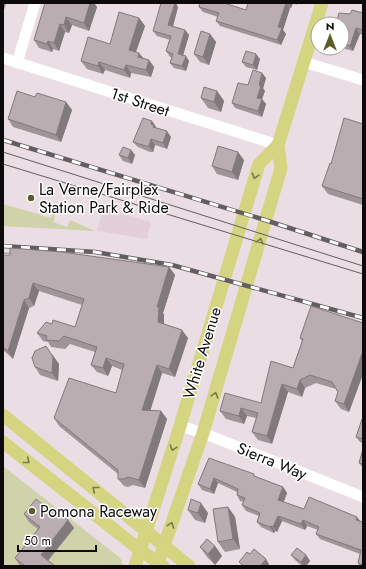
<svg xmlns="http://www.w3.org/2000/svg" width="366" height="569" font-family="Jost,sans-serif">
  <rect width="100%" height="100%" fill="#eadde3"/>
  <path fill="#e3cfd8" d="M103 208 151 222 147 239 97 231Z"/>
  <g fill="#d0d2a9">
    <path d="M3 204 51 218 54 211 56 213 53 222 67 227 70 220 95 231 3 226Z"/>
    <path d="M3 466 119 557 122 561 123 566H3Z"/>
  </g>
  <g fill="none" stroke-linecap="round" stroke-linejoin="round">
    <g stroke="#fff" stroke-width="11">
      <path d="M3 58 278 145"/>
      <path d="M304 62 363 80"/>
      <path d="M17 63 35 3"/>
      <path d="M180 426 203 433 363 497"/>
    </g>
    <g stroke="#d5d480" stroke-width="13">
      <path d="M3 415 189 566"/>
      <path d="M3 442 140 550 163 566"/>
      <path d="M135 566 180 426 259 164 278 145"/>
      <path d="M157 566 203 433 281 168 278 145 322 3"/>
    </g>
    <g stroke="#645d61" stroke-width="1">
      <path d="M3 152 363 266"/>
      <path d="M3 164 363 274"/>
    </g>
    <g stroke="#645d61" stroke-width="4.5">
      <g id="rail">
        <path d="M3 140 265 220 363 252"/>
        <path d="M3 246 95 252 172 265 363 318"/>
        <path d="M3 255H21"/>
      </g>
    </g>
    <use href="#rail" stroke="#fff" stroke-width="3" stroke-dasharray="9" stroke-linecap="butt"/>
  </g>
  <g fill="#9f9599">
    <path d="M45 3H94L97 7 89 31 72 25 69 33 65 32 59 51 53 49 52 52 39 48 34 40Z"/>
    <path d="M200 3H230L229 5 246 10 248 3H297V5L293 3 291 8H290L283 30 286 34 281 45 220 26 216 21 218 17 203 12 199 7Z"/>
    <path d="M178 7 173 26 185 30 189 35 183 55 189 61 186 71 174 68 170 63 172 57H170L166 51 170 40 157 36 153 31Z"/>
    <path d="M363 13V35L360 34 353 51 342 48V24L350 14Z"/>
    <path d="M139 18 145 26 136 52 143 58 149 60 154 67 151 77 131 73 130 78 105 70 103 74 87 69 81 61 110 44Z"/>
    <path d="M210 34 216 42 209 65 200 62 194 54Z"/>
    <path d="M260 59 257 70 246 67 242 62Z"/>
    <path d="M262 73 266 78 263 89 265 91 262 99 266 104 262 117 235 108 232 103 248 85Z"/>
    <path d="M217 91 224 101 221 112 208 108 201 98Z"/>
    <path d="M35 97 66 102 72 110 61 142 13 127 8 119Z"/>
    <path d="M152 121 156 127V128L171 137 167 149 155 145 153 152H150L138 147 133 142Z"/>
    <path d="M363 124V205L328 194 322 186 331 164Z"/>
    <path d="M131 150 135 155 132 164 123 161 119 155Z"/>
    <path d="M244 160 238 180 217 174 212 166Z"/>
    <path d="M3 255 169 267 175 275 163 313 164 315V324L188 338 175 377 162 373 150 411H161L167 419 145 488 133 485 128 487 124 486 118 479V474L59 426 54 418 116 393 122 370 112 366 108 376 97 372 91 365 95 352 70 344 65 349 51 347 48 342 43 341 37 333 52 324 75 327 82 305 39 291 34 306 29 308 13 359 3 350Z"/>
    <path d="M363 323V374L349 412 341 409 335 401 338 392 336 389 316 383 305 388 302 397 288 392 272 444 258 440 252 432 256 418 247 416 244 424 226 419 220 411 261 403 293 368 302 341 300 338Z"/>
    <path d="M59 364 58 381 40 375 35 367Z"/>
    <path d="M363 419V443L360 442 356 437Z"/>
    <path d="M363 449V468L359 463Z"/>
    <path d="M209 458 283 487 287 493 284 502 304 509 363 522V566H360L358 563 360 554 320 539 316 534 318 530 307 526 305 530 282 521 277 532 275 531 274 533 261 527 257 522 259 516 246 511 242 505 244 502 240 501 237 495V492L218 483 214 494 202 490 198 484Z"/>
    <path d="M228 507 235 517 240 549 225 552 218 542Z"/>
    <path d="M188 510 208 513 205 523 195 520Z"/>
    <path d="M52 512 68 520 74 528 48 560 55 566H20L15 558 38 529 29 522 24 514Z"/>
    <path d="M215 546 222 556 215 565 207 557 200 547Z"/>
    <path d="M291 555H306L310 561 306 566H302L295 560Z"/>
  </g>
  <g fill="#82797d">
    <path d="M3 3H6L3 13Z"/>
    <path d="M90 3H94L97 7 89 31 84 23Z"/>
    <path d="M175 3H176L178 7 172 30 168 25Z"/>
    <path d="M286 3 290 8 283 30 286 34 281 45 277 40 278 27Z"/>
    <path d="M287 3H293L291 8Z"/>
    <path d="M66 17 72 25 69 33 64 25Z"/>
    <path d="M139 18 145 26 134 57 129 50Z"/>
    <path d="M60 24 65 32 59 51 54 43Z"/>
    <path d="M356 28 360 34 353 51 350 46Z"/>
    <path d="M185 30 189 35 182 59 178 54Z"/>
    <path d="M210 34 216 42 209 65 203 57Z"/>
    <path d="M48 41 53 49 52 52 47 44Z"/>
    <path d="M139 53 145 60 138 57Z"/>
    <path d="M256 54 260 59 257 70 253 65Z"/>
    <path d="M186 56 189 61 186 71 182 66Z"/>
    <path d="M149 60 154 67 151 77 146 70Z"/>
    <path d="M99 62 105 70 103 74 98 66Z"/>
    <path d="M126 65 131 73 130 78 124 70Z"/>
    <path d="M262 73 266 78 263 88 265 91 262 99 266 104 262 117 258 111 257 98 259 85Z"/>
    <path d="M217 91 224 101 221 112 214 102Z"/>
    <path d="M66 102 72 110 61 142 56 135Z"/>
    <path d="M152 121 156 127V128L158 131 151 124Z"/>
    <path d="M167 131 171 137 167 149 163 143Z"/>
    <path d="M151 139 155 145 153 152 149 146Z"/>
    <path d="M131 150 135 155 132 164 128 158Z"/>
    <path d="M238 152 244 160 238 180 232 172Z"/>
    <path d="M169 267 175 275 163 313 164 315V330L158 322 157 307Z"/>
    <path d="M33 283 39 291 34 306 29 298Z"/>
    <path d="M24 300 29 308 13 359 8 351Z"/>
    <path d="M182 330 188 338 175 377 169 369Z"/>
    <path d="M363 351V374L349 412 344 404Z"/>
    <path d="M52 354 59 364 58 381 52 373Z"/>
    <path d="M106 358 112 366 108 376 103 368Z"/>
    <path d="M157 365 162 373 148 418 142 410Z"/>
    <path d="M300 380 305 388 302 397 297 389Z"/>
    <path d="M282 384 288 392 272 444 267 436Z"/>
    <path d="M241 408 247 416 244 424 239 416Z"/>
    <path d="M161 411 167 419 145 488 139 480Z"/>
    <path d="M214 478 218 483 214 494 210 489Z"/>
    <path d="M283 487 287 493 282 505 278 500Z"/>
    <path d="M201 503 208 513 205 523 198 513Z"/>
    <path d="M228 507 235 517 240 549 233 539Z"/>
    <path d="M278 516 282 521 277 532 273 527Z"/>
    <path d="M357 517 361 522 356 520Z"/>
    <path d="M68 520 74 528 47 562 41 555Z"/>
    <path d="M303 520 307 526 305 530 301 524Z"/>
    <path d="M271 526 275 531 274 533 270 527Z"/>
    <path d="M215 546 222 556 215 565 208 554Z"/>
    <path d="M306 555 310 561 306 566H303L301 562Z"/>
    <path d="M266 559 269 564 268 566H262L261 565Z"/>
  </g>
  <g fill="#b9adb2" stroke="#82797d">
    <path d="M45 3H90L84 23 66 17 64 25 60 24 54 43 48 41 47 44 34 40Z"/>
    <path d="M161 3H175L168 25 185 30 178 54 186 56 182 66 170 63 173 54 166 51 171 36 153 31Z"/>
    <path d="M200 3H224L246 10 248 3H286L278 27 282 28 277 40 216 21 219 13 199 7Z"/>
    <path d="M352 10 363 13V30L356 28 350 46 342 43V24H336L339 13 350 14Z"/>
    <path d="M119 12 139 18 129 50 139 53 138 57 149 60 146 70 126 65 124 70 99 62 98 66 81 61 88 37 110 44Z"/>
    <path d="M201 31 210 34 203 57 194 54Z"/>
    <path d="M246 51 256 54 253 65 242 62Z"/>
    <path d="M253 70 262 73 259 85 261 86 257 98 262 99 258 111 232 103 238 83 248 85Z"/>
    <path d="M204 87 217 91 214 102 201 98Z"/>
    <path d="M17 91 35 97 37 93 66 102 56 135 8 119Z"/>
    <path d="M143 118 152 121 151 124 154 125 153 127 167 131 163 143 151 139 149 146H146L133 142Z"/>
    <path d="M344 118 363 124V199L322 186 330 163 331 164Z"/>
    <path d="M218 146 238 152 232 172 212 166Z"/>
    <path d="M123 147 131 150 128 158 119 155Z"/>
    <path d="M10 248 62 252 169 267 157 307H159L158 322 182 330 169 369 157 365 142 410 161 411 139 480 128 477 123 479H118V470L54 418 69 378 116 393 124 364 106 358 103 368 91 365 97 347 64 336 59 341 46 340 47 336 37 333 46 322 52 324 53 320 75 327 84 299 33 283 29 298 24 300 8 351 3 347V255H10Z"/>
    <path d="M311 306 363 323V351L344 404 335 401 338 392 332 382 310 375 300 380 297 389 282 384 267 436 252 432 258 413 241 408 239 416 220 411 225 393 261 403 271 361 293 368 303 339 300 338Z"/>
    <path d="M46 346 53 357 52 373 35 367 32 358 35 351Z"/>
    <path d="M362 419H363V439L356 437Z"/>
    <path d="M363 449V464L359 463Z"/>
    <path d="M209 458 254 474V476L283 487 278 500 304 509 309 497 357 517 356 520 363 522V565L358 563 361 550 316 534 319 527 303 520 301 524 278 516 273 527 271 526 270 527 257 522 260 513 242 505 245 498 237 495 238 489 214 478 210 489 198 484Z"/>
    <path d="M36 499 52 512 54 509 68 520 41 555 55 566H25L15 558 40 527 24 514Z"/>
    <path d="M191 499 201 503 198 513 188 510Z"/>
    <path d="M228 507 233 539 218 542 213 509Z"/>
    <path d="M207 539 215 546 208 554 200 547Z"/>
    <path d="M297 548 306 555 301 562 291 555Z"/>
    <path d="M254 549 266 559 261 565 263 566H243L239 562 247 552 250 554Z"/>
  </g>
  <defs><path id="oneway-chevron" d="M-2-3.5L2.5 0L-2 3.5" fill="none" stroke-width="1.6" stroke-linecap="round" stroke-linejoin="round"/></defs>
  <g stroke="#7b794c">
    <use href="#oneway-chevron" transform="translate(255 176) rotate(107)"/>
    <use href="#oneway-chevron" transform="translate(260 241) rotate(-75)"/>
    <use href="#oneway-chevron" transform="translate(215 395) rotate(-73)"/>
    <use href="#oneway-chevron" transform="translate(173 448) rotate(107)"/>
    <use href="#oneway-chevron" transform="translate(27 461) rotate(39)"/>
    <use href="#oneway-chevron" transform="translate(95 489) rotate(-141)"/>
    <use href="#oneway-chevron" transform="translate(171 525) rotate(-70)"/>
  </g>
  <g fill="#5c5c29" stroke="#fff" stroke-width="1.5">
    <circle cx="31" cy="198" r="4"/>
    <circle cx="32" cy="511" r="4"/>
  </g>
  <g text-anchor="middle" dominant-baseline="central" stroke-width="3" stroke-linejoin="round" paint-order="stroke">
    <g font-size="16" fill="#0e0a0c" stroke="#fff">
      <text transform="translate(140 102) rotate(18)">1st Street</text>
      <text transform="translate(202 353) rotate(-73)">White Avenue</text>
      <text transform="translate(272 461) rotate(22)">Sierra Way</text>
    </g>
    <g font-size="16" fill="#0e0a0c" stroke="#fff" text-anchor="start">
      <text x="39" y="189">La Verne/Fairplex<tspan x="39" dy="18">Station Park &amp; Ride</tspan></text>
      <text x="40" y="511">Pomona Raceway</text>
    </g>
  </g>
  <rect width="366" height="569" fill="none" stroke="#0e0a0c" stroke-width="8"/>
  <g transform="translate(330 36)"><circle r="19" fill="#ffffff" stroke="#9f9d9e"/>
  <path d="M0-3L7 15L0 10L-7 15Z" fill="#5c5c29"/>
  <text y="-6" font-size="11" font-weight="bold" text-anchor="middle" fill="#0e0a0c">N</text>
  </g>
  <path d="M18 545v6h78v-6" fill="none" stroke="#0e0a0c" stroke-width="2"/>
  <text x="24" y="545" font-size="12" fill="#0e0a0c" stroke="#ffffff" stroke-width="3" paint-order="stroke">50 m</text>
</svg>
